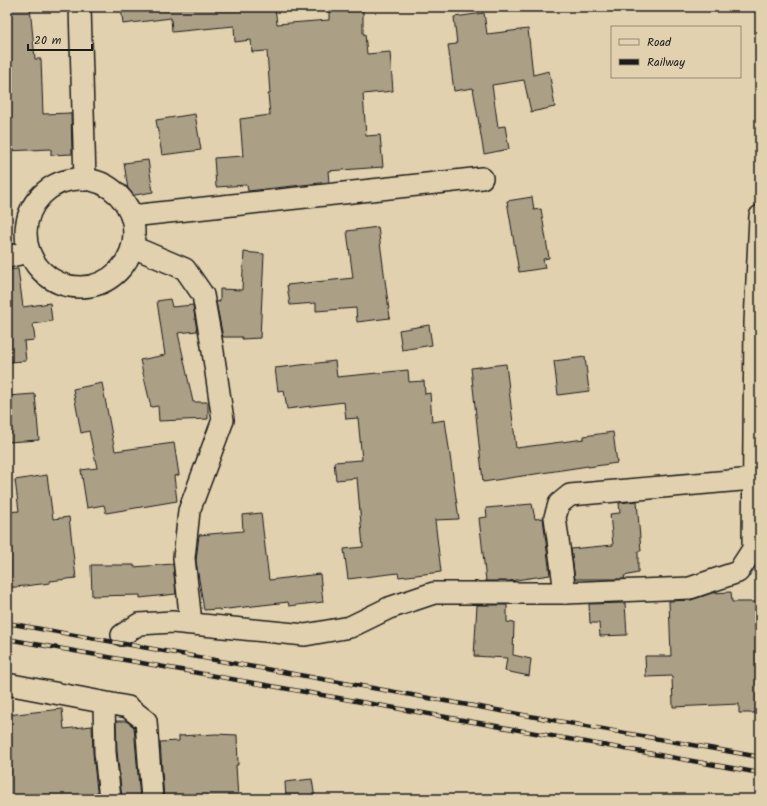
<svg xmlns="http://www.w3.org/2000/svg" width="767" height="806" font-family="Kalam,sans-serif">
  <rect width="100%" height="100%" fill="#e2d1ae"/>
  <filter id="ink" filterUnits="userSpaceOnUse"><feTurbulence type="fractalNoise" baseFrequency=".025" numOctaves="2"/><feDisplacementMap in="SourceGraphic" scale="8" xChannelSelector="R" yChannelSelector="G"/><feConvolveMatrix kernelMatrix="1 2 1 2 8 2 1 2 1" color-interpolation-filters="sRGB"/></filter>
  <g filter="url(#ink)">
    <g fill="#ab9f86" stroke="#1c1c1c">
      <path d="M7 7H30L35 59H41L43 114 71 113 72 154 51 155V149L7 151Z"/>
      <path d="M121 7H275L277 24 329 20V7H363V34H365L367 54 390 52 393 91 363 94 366 136 380 135 383 167 328 171 329 182 248 191 247 185 216 187 214 158 243 156 240 119 270 115 268 94H270L267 51 252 52 251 40 235 42 234 26 172 32 171 18 123 24Z"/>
      <path d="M484 13 487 34 528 29 533 75 549 71 555 107 531 112 524 80 492 85 498 127 505 126 509 149 484 154 473 88 454 91 448 45 457 44 454 17Z"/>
      <path d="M195 114 201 150 162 155 156 120Z"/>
      <path d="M148 160 153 192 129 196 124 163Z"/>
      <path d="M532 197 534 210 541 209 549 258 543 259 545 268 519 272 507 201Z"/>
      <path d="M378 227 390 318 357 322 356 308 316 311V303L290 305 287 285 353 278 347 231Z"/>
      <path d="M244 252 264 254 260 338 242 339V337H223L216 302 220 301V289L242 290Z"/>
      <path d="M18 269 23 307 50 303 52 321 33 324 35 340 24 341 26 361 7 362V270Z"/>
      <path d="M170 299 172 307 193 305 197 331 178 333 193 402H208V419L159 421 158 406 151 407 140 360 165 355 157 301Z"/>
      <path d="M429 325 432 345 402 350 399 330Z"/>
      <path d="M585 357 589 391 558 395 554 361Z"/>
      <path d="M335 361 337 377 408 370 409 382 424 381 425 394 430 393 432 422 445 420 459 519 435 520 441 572 399 577 398 573 348 579 344 549 363 547 357 478 336 480 334 462 362 460 358 418 346 419 344 402 287 409 284 390 278 391 275 368Z"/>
      <path d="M506 364 516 448 584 439V436L613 432 617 463 588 467V466L483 482 471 368Z"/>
      <path d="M102 383 115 451 174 443 179 475 174 476 177 501 106 513 104 505 87 508 81 470 97 468 89 431 81 433 73 389Z"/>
      <path d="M35 394 39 440 8 442 7 396Z"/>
      <path d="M47 475 53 519 69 517 76 578 50 581V583L7 588V512L19 511 15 480Z"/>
      <path d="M637 501 641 551H638V573L624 576 625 579H575L571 549 613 545 610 514 620 513 619 503Z"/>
      <path d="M532 504 535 519 543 518 550 575 509 581H486L479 518 487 517 486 508Z"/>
      <path d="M261 513 269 580 320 574 323 602 289 606 288 602 219 610V609L204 610 196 561 199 535 243 531 242 515Z"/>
      <path d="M173 564 176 594 140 598V595L92 596 91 565H134V567Z"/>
      <path d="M731 592 732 602H760V713H739V704L673 707 672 676 646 677 645 656H671L669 601 691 600 712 593Z"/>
      <path d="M625 603 627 635 600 636 599 623H590L589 604Z"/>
      <path d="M477 605H507V622L514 623 513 655 531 659 529 676 505 671 507 658 474 656Z"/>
      <path d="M62 709 64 729 92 726 93 753 98 799H7V715Z"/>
      <path d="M116 721H126L134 727 140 799H122L117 751Z"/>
      <path d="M216 734 237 735 238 765H236L238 799H164L160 742 179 741V736Z"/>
      <path d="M312 779 315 799H286L285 782Z"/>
    </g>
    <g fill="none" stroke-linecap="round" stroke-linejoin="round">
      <g stroke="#1c1c1c" stroke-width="24">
        <g id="minor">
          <path d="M80 7 85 180"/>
          <circle cx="80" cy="233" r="54"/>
          <path d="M131 216 482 178"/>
          <path d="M133 247 185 269 203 295 212 345 223 420 189 511 184 558 191 623"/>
          <path d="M7 257 28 252"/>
          <path d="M565 593 555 517 559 504 570 495 753 479"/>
          <path d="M122 635 139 624 172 622 305 635 350 627 389 608 434 593H565L690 588 738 572 753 549 755 323 760 216"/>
          <path d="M7 684 128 707 146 721 152 799"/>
          <path d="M104 703 105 752 110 799"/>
        </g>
      </g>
      <use href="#minor" stroke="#e2d1ae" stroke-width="21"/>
      <g stroke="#1c1c1c" stroke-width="4.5">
        <g id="rail">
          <path d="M7 623 760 757"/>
          <path d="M7 639 760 773"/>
        </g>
      </g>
      <use href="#rail" stroke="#e2d1ae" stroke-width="3" stroke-dasharray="9" stroke-linecap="butt"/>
    </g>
  </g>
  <rect width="767" height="806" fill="none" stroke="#e2d1ae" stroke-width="24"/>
  <rect x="12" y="12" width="743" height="782" fill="none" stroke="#1c1c1c" stroke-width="1.5" filter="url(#ink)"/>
  <rect x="611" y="26" width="130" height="52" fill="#e2d1ae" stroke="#938974"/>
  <rect x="619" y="39" width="20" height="6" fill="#e2d1ae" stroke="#938974"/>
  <text x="647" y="46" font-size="12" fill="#1c1c1c">Road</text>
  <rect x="619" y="59" width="20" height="6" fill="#1c1c1c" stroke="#938974"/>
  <text x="647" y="66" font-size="12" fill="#1c1c1c">Railway</text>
  <path d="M28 44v6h64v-6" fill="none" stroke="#1c1c1c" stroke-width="2"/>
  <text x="34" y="44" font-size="12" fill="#1c1c1c" stroke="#e2d1ae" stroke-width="3" paint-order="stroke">20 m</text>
</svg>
